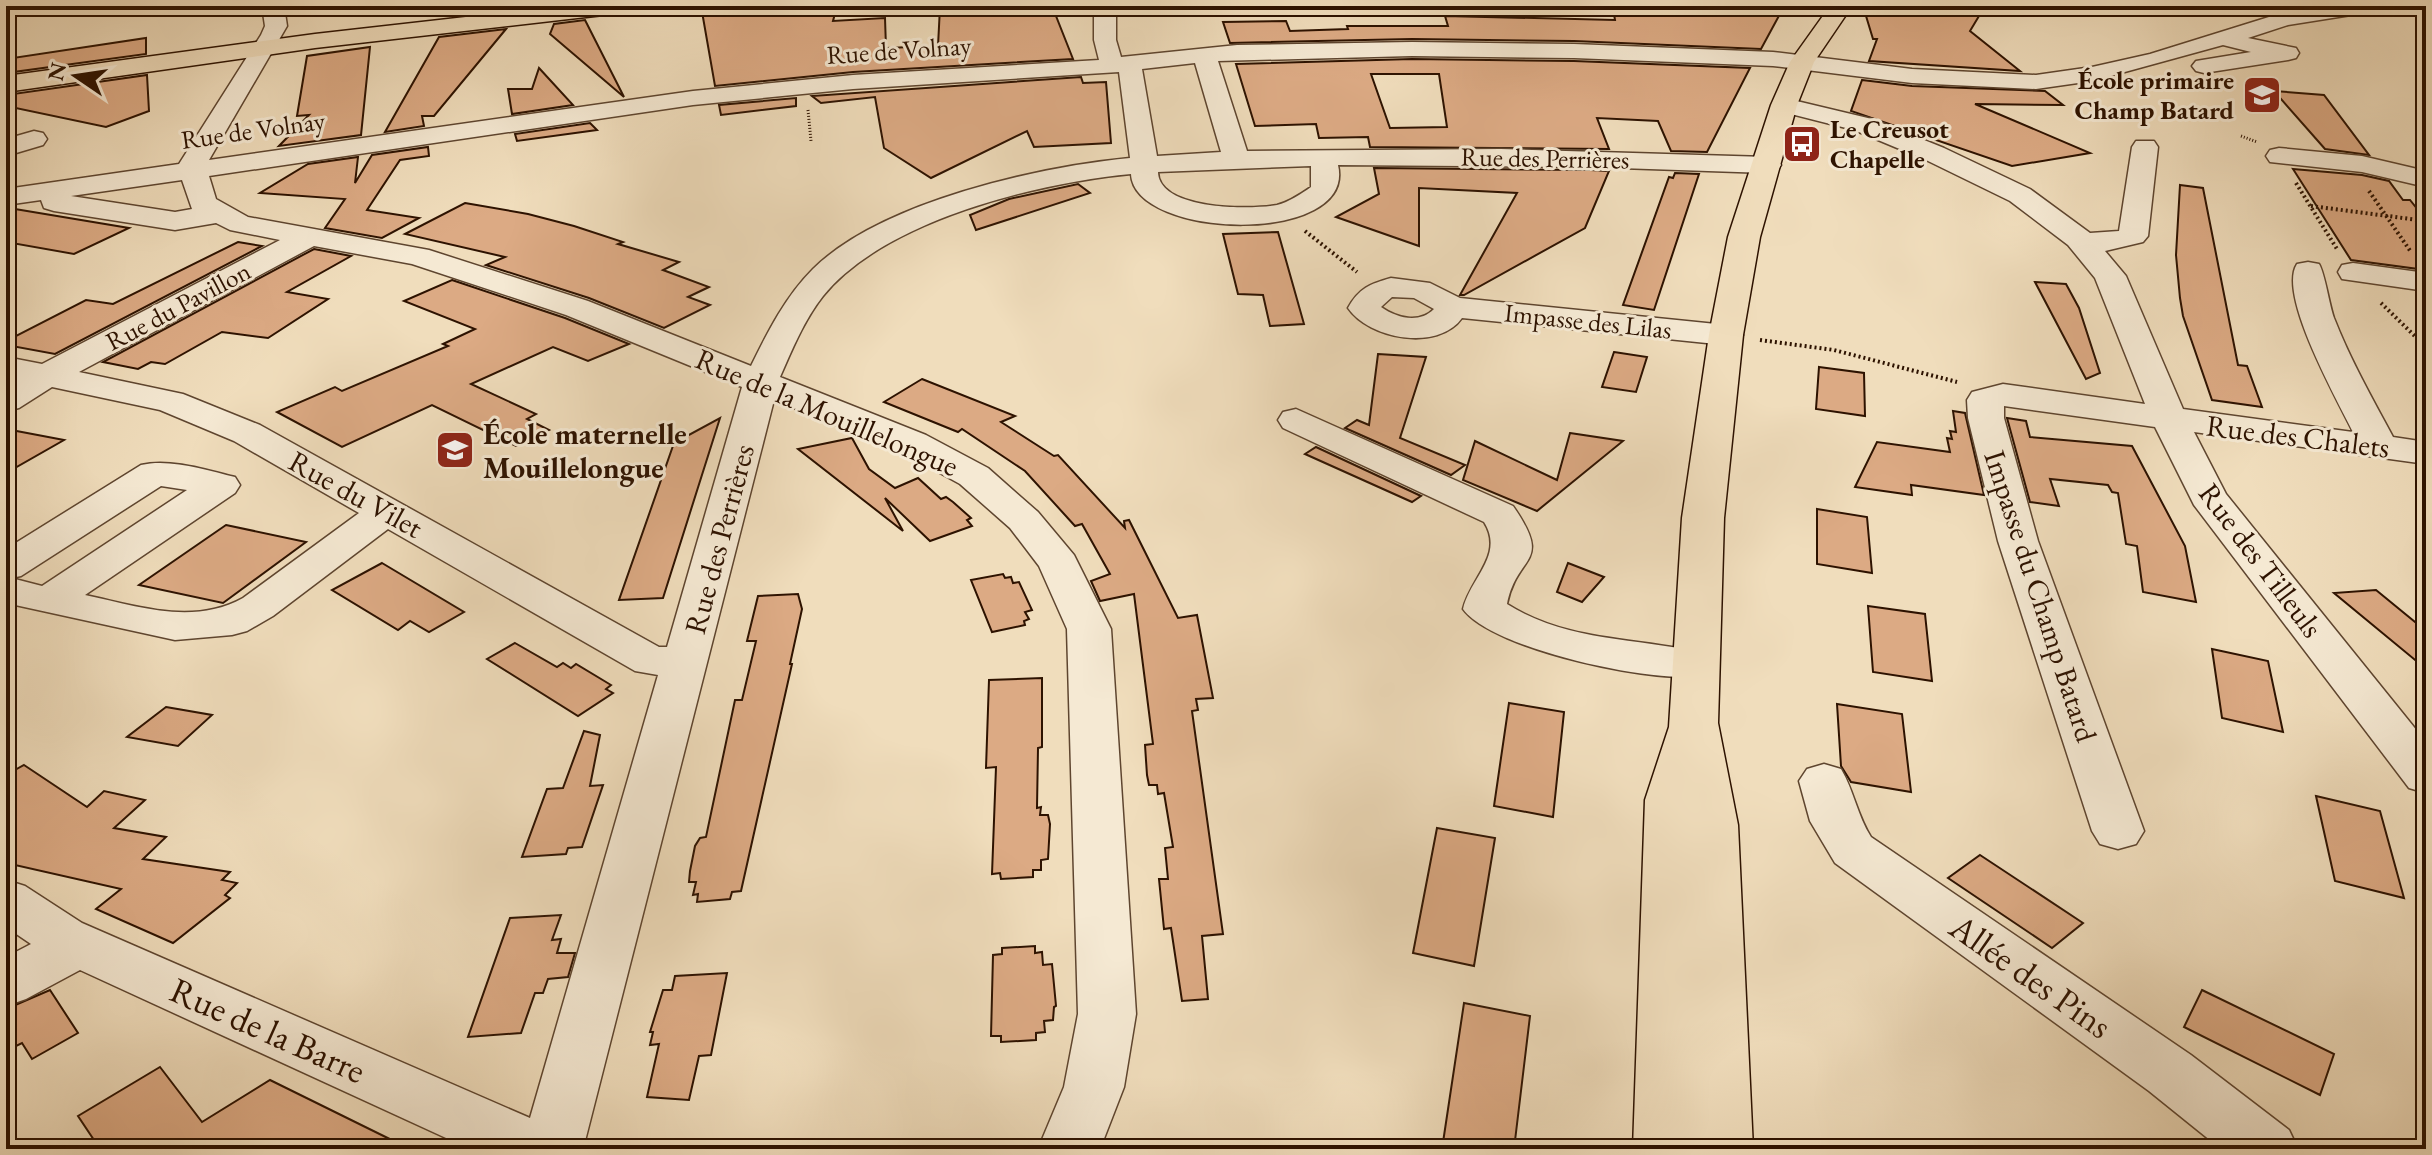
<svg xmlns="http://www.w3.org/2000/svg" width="2432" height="1155" font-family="'EB Garamond',serif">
  <rect width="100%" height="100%" fill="#f0ddbc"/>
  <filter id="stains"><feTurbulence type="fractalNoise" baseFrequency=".0025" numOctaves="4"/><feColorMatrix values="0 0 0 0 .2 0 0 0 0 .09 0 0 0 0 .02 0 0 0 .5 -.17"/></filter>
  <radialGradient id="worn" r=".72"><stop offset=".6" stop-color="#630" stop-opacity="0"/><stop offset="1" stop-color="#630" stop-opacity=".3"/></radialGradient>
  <g fill="#dcaa84" stroke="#2d1200" stroke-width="2" fill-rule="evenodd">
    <path d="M456 6H525L451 16Z"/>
    <path d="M701 6H837L833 21 885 18 886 48 938 46 940 7 998 6V12L1054 11 1073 59 853 72 715 86Z"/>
    <path d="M1863 6H1985L1970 31 2020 71 1869 61 1877 39H1873Z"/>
    <path d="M1686 7 1781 12 1761 49 1574 41 1412 39 1230 43 1223 22 1286 21 1290 31 1348 29 1347 26H1448L1445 16 1615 20 1613 8 1687 11Z"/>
    <path d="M585 20 624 97 550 34 554 24Z"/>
    <path d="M506 29 434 116H422L424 126 385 132 439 37Z"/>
    <path d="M146 38V54L6 73V59Z"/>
    <path d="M370 47 361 135 279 146 309 115 297 116 307 56Z"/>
    <path d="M1412 59 1574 61 1750 68 1707 152 1671 151 1658 121 1597 118 1609 149 1370 147 1368 137 1319 138 1316 124 1255 126 1236 64ZM1371 74H1439L1447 127 1390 128Z"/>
    <path d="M539 68 573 105 512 114 508 89H532Z"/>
    <path d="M147 75 149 111 106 127 6 106V95Z"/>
    <path d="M1081 77 1083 83 1106 82 1111 143 1034 147 1027 131 931 178 884 148 875 97 821 103 812 96Z"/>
    <path d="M1862 80 1912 86 2045 91 2063 105 1975 104 2090 153 2012 166 1851 111Z"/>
    <path d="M2274 91 2324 95 2369 155 2325 149Z"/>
    <path d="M796 98V106L721 115 719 105Z"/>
    <path d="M590 123 597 130 517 141 515 134Z"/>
    <path d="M428 147 429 156 400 160 367 210 419 218 382 238 325 228 345 199 260 193 308 164 358 157 355 183 372 155Z"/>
    <path d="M1374 168 1590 170 1609 171 1585 228 1464 295H1460L1517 193 1419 188V246L1336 217 1379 194Z"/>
    <path d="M2293 169 2362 175 2389 181 2403 200H2410L2426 220V270L2351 260Z"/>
    <path d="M1675 173 1699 174 1654 310 1623 305 1669 177 1673 178Z"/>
    <path d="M1078 184 1090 193 976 230 970 215 1009 199Z"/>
    <path d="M2180 185 2203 188 2238 365 2247 366 2262 407 2212 400 2183 316 2180 298 2176 255Z"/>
    <path d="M465 203 528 214 574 226 623 242 618 244 679 262 663 270 709 287 688 297 710 305 664 328 589 298 486 265 505 257 405 234Z"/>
    <path d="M6 208H9L129 228 74 254 6 242Z"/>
    <path d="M1278 232 1304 324 1270 326 1263 295 1238 294 1223 234Z"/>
    <path d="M238 242 262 246 55 354 6 345V341L86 300 113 304Z"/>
    <path d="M314 249 351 256 287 292 328 299 268 338 222 332 165 364 151 362 138 369 103 362Z"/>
    <path d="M452 280 565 318 629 344 588 361 553 347 471 384 536 414 527 419 549 430 516 446 432 405 342 447 277 412 335 387 342 391 448 346 443 344 475 329 404 301Z"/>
    <path d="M2035 282 2066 284 2079 308 2100 373 2086 379Z"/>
    <path d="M1614 352 1647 357 1636 392 1602 387Z"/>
    <path d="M1378 354 1426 357 1400 438 1465 465 1451 475 1345 428 1357 420 1369 425Z"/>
    <path d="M1819 367 1864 373 1865 416 1816 409Z"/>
    <path d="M922 379 1015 416 1001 422 1054 456 1058 455 1125 528 1124 521 1129 520 1178 618 1197 615 1213 698 1196 699 1198 710 1192 711 1223 934 1202 936 1208 999 1182 1001 1171 928 1164 929 1159 879H1168L1165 848 1173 847 1164 793 1158 794 1157 785H1149L1147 775 1145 745 1153 744 1134 594 1100 601 1091 581 1110 574 1082 524 1075 526 1025 471 962 429 958 432 884 402Z"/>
    <path d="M1953 411 1965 413 1984 495 1911 485 1912 495 1855 487 1877 442 1950 452 1947 438 1952 439 1950 431 1956 432Z"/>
    <path d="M720 418 663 598 619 600 674 443Z"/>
    <path d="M2007 418 2026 421 2030 437 2132 446 2185 546 2196 602 2143 592 2137 546 2126 544 2118 493 2112 492 2108 485 2050 479 2059 506 2030 502Z"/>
    <path d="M6 429 64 440 6 473Z"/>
    <path d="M1570 433 1623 441 1537 511 1463 480 1475 441 1557 480Z"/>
    <path d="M852 438 869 469 895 488 918 478 941 499 946 497 953 502 971 518 967 520 972 526 930 541 885 498 903 531 798 449Z"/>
    <path d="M1316 447 1421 496 1412 502 1305 454Z"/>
    <path d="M1817 509 1867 517 1872 573 1817 564Z"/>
    <path d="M226 525 306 542 223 603 139 585Z"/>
    <path d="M382 563 464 612 429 632 410 621 398 630 332 590Z"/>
    <path d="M1568 563 1604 577 1582 602 1557 592Z"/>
    <path d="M1003 574 1005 578 1011 577 1013 583 1019 582 1032 610 1025 612 1029 619 1024 621 1025 625 992 632 971 580Z"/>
    <path d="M2376 590 2426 631V669L2334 593Z"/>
    <path d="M798 594 802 609 790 664H792L741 891 732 892 730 899 697 902 698 894 693 895 696 882H689L690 871 695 846 700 838 706 837 735 700H742L756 641H747L758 596Z"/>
    <path d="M1868 606 1925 614 1932 681 1873 672Z"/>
    <path d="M515 643 557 667 563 663 571 668 576 664 611 685 606 689 613 693 578 716 487 659Z"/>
    <path d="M2212 649 2268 661 2283 732 2222 718Z"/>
    <path d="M1042 678V747L1038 748 1037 808 1041 807 1040 815H1048L1050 824 1048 859 1041 860V870H1033V877L1001 879 1000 873 992 874 996 767 986 768 989 680Z"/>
    <path d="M1509 703 1564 712 1553 817 1494 806Z"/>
    <path d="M1837 704 1902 714 1911 792 1851 782 1841 766Z"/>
    <path d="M166 707 212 715 178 746 127 737Z"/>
    <path d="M584 731 600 735 590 786 603 785 582 847 568 848 566 854 522 857 547 789 563 788Z"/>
    <path d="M24 765 87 807 104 791 145 800 114 828 166 837 143 859 230 872 222 880 237 883 225 895 230 898 173 943 96 909 121 889 6 863V775Z"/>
    <path d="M2316 796 2380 811 2404 898 2335 881Z"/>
    <path d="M1437 828 1495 838 1474 966 1413 953Z"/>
    <path d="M1980 855 2030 888 2083 923 2052 948 1948 878Z"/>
    <path d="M561 915 552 940 561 939 557 953H575L568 977 548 979 543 993H535L521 1033 468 1037 510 918Z"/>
    <path d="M1035 946V953L1042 952 1043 965 1052 964 1056 1006 1054 1007 1053 1020 1044 1021 1045 1032 1036 1033V1040L1001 1042V1036H991L993 955 1002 954V948Z"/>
    <path d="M727 973 711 1055 699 1056 689 1100 647 1097 659 1044 650 1045 653 1032H650L663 990H672L675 976Z"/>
    <path d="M50 990 78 1033 32 1059 22 1043 6 1051V1009Z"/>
    <path d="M2202 990 2334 1054 2320 1095 2184 1027Z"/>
    <path d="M1464 1003 1530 1016 1514 1149H1442Z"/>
    <path d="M160 1067 202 1122 270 1080 410 1149H100L78 1116Z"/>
  </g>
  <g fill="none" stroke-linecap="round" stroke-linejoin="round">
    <g stroke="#5e452f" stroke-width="3">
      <g id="minor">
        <path d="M262 6H284L287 26 209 160 693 91 853 75 1099 60 1094 40V6H1116V40L1121 57 1237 45 1412 42 1574 44 1773 52 1912 69 2036 75 2092 67 2150 54 2285 12 2328 6H2381L2370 12 2288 25 2248 38 2296 48 2299 53 2296 58 2288 60 2204 73 2196 71 2192 66 2196 61 2251 52 2223 45 2092 81 2036 89 1912 83 1773 66 1574 58 1412 56 1218 61 1247 151 1501 149 1767 157 1777 159 1781 165 1777 171 1767 173 1590 167 1338 165C1357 246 1134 240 1131 174 1037 183 885 220 823 296 804 320 792 350 780 377L926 435 988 468 1038 512 1074 555 1111 629 1136 1014 1124 1087 1100 1149H1038L1064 1087 1078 1014 1067 629 1039 566 1010 528 960 484 900 451 774 400 583 1149H470L80 970 26 999 6 1006V957L31 944 6 927V880L25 886 82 923 530 1118 658 675 635 671 388 529 273 616 247 631 232 635 175 640 6 603V549L141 465C169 458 207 470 235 477L240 485 235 493 85 595C138 606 192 626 243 598L359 513 234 441 160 410 52 387 19 408 6 411V385L16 379 6 377V357L42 364 280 240 230 230 216 223 175 230 54 211 44 208 41 200 6 205V189L179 164 261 35 265 26ZM1195 63 1221 152 1157 156 1142 69ZM1119 72 1130 158C1037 167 881 202 813 269 786 296 768 331 751 366L588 301 429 250 248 217 216 199 209 176 693 105 853 89ZM1311 166V187C1301 194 1289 202 1277 205 1249 210 1159 210 1158 172ZM182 180 192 209 175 212 71 196ZM314 246 412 264 566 315 742 387 667 647H659L260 425 183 394 79 372ZM161 486 187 490 42 586 11 578 21 576Z"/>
        <path d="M1784 98 1872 119 1944 148 2030 189 2090 233 2119 231 2132 147 2136 141H2154L2158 147 2148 236 2143 242 2105 251 2126 276 2183 409 2353 432C2338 401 2277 294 2297 264L2308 262 2319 264C2325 274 2329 304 2334 318 2350 359 2372 398 2393 437L2426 442V464L2194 432 2226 494 2426 742V793L2409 788 2194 505 2155 427 2004 406V418L2038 541 2144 831 2136 844 2118 849 2100 844 2092 831 1998 541 1968 418 1967 400 1972 392 2003 384 2145 404 2095 278 2068 245 2010 201 1926 160 1854 130 1775 110 1772 105 1775 100Z"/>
        <path d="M34 131 43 133 47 139 43 145 6 156V139Z"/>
        <path d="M2279 148 2362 156 2426 171V187L2362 172 2270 162 2266 156 2270 150Z"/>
        <path d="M2353 263 2426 273V291L2342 279 2338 272 2342 265Z"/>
        <path d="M1391 278 1430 283 1460 298 1726 325 1738 328 1743 335 1738 342 1726 345 1462 318C1438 352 1369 339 1348 308 1359 288 1370 284 1391 278ZM1392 297 1414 298 1434 309C1419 324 1397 318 1381 307Z"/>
        <path d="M1296 409 1513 506C1554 565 1517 553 1507 604 1570 644 1642 637 1711 655L1718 665 1711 675C1665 687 1492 650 1463 609 1470 578 1505 555 1484 522L1283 428 1278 420 1283 412Z"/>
        <path d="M1824 764 1841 769C1854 791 1857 815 1871 837L2191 1055 2289 1130 2298 1149H2221L2149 1091 1835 863 1810 821 1799 781 1807 769Z"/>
      </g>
    </g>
    <g stroke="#2d1200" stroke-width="3">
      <g id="major">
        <path d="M562 6H632L621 13 315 48 6 92V76L315 34Z"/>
        <path d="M1830 6H1852L1814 62 1797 105 1760 237 1743 335 1724 518 1718 723 1738 825 1753 1149H1633L1645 800 1669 727 1682 518 1709 335 1728 237 1771 105 1790 62Z"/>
      </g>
    </g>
    <g stroke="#2d1200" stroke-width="3" stroke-dasharray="1 2" stroke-linecap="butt">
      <path d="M808 110 811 141"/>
      <path d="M2241 136 2257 142"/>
    </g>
    <g stroke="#2d1200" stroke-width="4" stroke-dasharray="2 3" stroke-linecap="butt">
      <path d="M2296 183 2337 249"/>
      <path d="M2369 191 2411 252"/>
      <path d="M2311 206 2426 221"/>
      <path d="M1305 231 1357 272"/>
      <path d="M2381 303 2426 347"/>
      <path d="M1760 340 1834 350 1957 382"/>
    </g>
    <use href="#minor" fill="#f5e9d3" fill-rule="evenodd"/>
    <use href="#major" fill="#f0ddbc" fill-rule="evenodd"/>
  </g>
  <defs>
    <g id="school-square" transform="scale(2)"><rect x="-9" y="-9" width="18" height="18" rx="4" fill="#8f2418" stroke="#f5e9d3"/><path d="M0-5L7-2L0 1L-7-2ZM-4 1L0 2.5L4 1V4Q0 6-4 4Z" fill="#fff"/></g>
    <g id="bus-square" transform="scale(2)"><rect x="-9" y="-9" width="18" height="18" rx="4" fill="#8f2418" stroke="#f5e9d3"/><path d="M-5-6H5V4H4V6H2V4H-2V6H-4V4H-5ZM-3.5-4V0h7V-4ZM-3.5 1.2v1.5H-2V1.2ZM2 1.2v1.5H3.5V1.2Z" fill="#fff"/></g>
  </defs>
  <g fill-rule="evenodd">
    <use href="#school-square" x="2262" y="95"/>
    <use href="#bus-square" x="1802" y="144"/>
    <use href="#school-square" x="455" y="450"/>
  </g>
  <g text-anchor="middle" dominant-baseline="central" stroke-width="6" stroke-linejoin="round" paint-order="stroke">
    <g font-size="26" fill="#2d1200" stroke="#f5e9d3">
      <text transform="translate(899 50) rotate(-4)">Rue de Volnay</text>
      <text transform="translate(253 130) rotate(-8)">Rue de Volnay</text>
      <text transform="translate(1545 158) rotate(1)">Rue des Perrières</text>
      <text transform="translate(178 306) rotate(-28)">Rue du Pavillon</text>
      <text transform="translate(1588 321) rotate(6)">Impasse des Lilas</text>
    </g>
    <g font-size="26" font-weight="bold" fill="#2d1200" stroke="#f5e9d3" text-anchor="end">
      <text x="2234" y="80">École primaire<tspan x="2234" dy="30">Champ Batard</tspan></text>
      <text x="1830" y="129" text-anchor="start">Le Creusot<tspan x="1830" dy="30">Chapelle</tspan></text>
    </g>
    <g font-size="30" fill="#2d1200" stroke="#f5e9d3">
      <text transform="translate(827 412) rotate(23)">Rue de la Mouillelongue</text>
      <text transform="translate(2298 436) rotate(7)">Rue des Chalets</text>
      <text transform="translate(356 494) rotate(29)">Rue du Vilet</text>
      <text transform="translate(719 539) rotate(-75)">Rue des Perrières</text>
      <text transform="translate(2261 560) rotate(53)">Rue des Tilleuls</text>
      <text transform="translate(2041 596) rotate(72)">Impasse du Champ Batard</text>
    </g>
    <g font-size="30" font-weight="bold" fill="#2d1200" stroke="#f5e9d3" text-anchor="start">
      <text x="483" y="433">École maternelle<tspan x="483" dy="34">Mouillelongue</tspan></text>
    </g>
    <g font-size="36" fill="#2d1200" stroke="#f5e9d3">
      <text transform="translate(2031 976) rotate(35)">Allée des Pins</text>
      <text transform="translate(268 1030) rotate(24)">Rue de la Barre</text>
    </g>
  </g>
  <rect width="2432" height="1155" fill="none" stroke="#f0ddbc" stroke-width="32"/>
  <rect x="8" y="8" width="2416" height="1139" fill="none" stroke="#2d1200" stroke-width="4"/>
  <rect x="16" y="16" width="2400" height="1123" fill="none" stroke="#2d1200" stroke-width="2"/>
  <g transform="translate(76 76) rotate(283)" stroke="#f5e9d3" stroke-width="6" paint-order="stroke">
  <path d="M0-6L14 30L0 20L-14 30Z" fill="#2d1200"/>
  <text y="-12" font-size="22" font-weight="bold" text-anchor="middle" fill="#2d1200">N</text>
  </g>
  <rect width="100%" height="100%" filter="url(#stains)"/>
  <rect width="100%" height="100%" fill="url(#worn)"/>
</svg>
